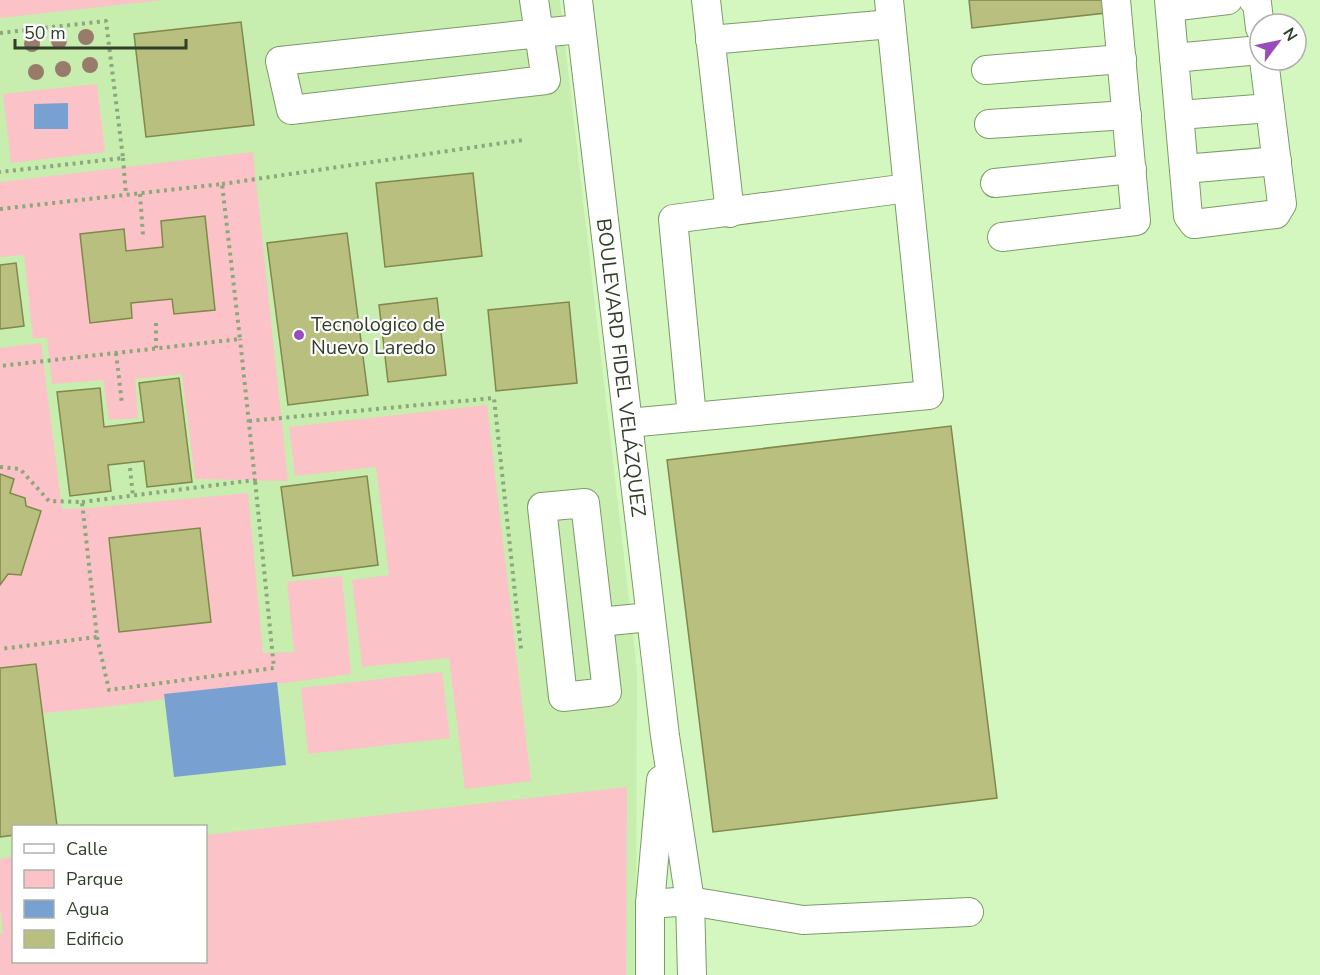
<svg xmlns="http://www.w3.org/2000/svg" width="1320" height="975" font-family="'Nunito Sans',sans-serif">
  <rect width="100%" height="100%" fill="#d4f7bf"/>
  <path fill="#c7edaf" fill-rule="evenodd" d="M0 0H560L637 670 636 975H0ZM14 826H206V962H14Z"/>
  <g fill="#fbc3c7">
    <path d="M0 0H164L0 18Z"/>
    <path d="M97 84 105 152 11 163 3 94Z"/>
    <path d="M253 152 288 481 195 479 182 374 135 379 138 418 109 420 103 380 52 384 47 338H33L24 255 0 257V182Z"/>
    <path d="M41 343 62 509 89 508 248 493 263 653 294 652 287 582 342 576 351 674 113 706 43 713 36 664 0 668V348Z"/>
    <path d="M487 405 531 781 465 789 449 658 362 667 352 580 389 575 376 467 295 476 289 427Z"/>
    <path d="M442 672 450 738 308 754 301 688Z"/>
    <path d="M627 787 626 975H0V934L3 933 0 907V859L13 857 14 962H206V835Z"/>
  </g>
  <g fill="#78a1d2">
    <path d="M68 103V129H34V104Z"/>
    <path d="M277 682 286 765 174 777 164 694Z"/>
  </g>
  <g fill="#b8bf7f" stroke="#81884b" stroke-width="1.5">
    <path d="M969 0H1104L1106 13 972 28Z"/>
    <path d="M241 22 254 125 146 137 134 34Z"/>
    <path d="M473 173 482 256 385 267 376 183Z"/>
    <path d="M205 216 215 310 174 314 172 299 131 303 132 318 90 323 80 234 124 229 126 251 163 247 161 221Z"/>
    <path d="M347 233 368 395 288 405 267 243Z"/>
    <path d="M16 263 24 326 0 329V265Z"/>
    <path d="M437 298 446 375 388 382 379 305Z"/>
    <path d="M569 302 577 383 496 391 488 310Z"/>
    <path d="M179 378 192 482 147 487 144 461 108 465 111 491 70 496 57 392 100 388 104 427 144 422 139 383Z"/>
    <path d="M951 426 997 798 713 832 667 460Z"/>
    <path d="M0 474 14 479 10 493 25 498 26 506 41 511 21 575 8 574 0 585Z"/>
    <path d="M367 476 378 565 293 576 281 487Z"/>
    <path d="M200 528 211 622 119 632 109 538Z"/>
    <path d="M36 664 57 826H14V835L0 837V668Z"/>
  </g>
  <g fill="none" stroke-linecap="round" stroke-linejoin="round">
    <g stroke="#7b9b67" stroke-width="30">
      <g id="minor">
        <path d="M534 0 546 80 291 110 280 61 540 33 581 29"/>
        <path id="s1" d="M578 0 665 736 690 901 692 975"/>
        <path d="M706 0 730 213"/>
        <path d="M1169 0 1188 216 1194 224 1276 214 1282 204 1264 60"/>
        <path d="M1253 0 1257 3 1260 28"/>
        <path d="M1170 7 1228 0"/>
        <path d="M710 40 891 24"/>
        <path d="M1174 58 1260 50"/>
        <path d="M986 70 1122 59"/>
        <path d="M1179 115 1270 108"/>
        <path d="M989 124 1127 115"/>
        <path d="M1184 169 1277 161"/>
        <path d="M995 183 1132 169"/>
        <path d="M1002 237 1136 221 1116 0"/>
        <path d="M692 417 673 219 908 188"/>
        <path d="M628 423 929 395 889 0"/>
        <path d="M585 503 607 692 563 697 542 507Z"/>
        <path d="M599 622 650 617"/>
        <path d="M650 904 690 901 803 920 969 912"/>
        <path d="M650 975V904L661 780"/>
      </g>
    </g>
    <g stroke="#8da77d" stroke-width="4" stroke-dasharray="3 4.5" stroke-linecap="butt">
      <path d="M0 33 106 21 123 158 0 172"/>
      <path d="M123 158 126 195"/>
      <path d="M222 184 523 140"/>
      <path d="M140 194 143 235"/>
      <path d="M0 209 222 184 240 339 0 366"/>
      <path d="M156 323V348"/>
      <path d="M116 353 122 404"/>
      <path d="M249 421 494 398 521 649"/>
      <path d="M0 467 20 469 49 501 82 502 97 637 0 649"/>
      <path d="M130 468 133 496"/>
      <path d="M82 502 255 480 240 339"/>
      <path d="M97 637 109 690 274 668 255 480"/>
    </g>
    <use href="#minor" stroke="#fff" stroke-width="28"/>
  </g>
  <g fill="#997b6b">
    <circle cx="86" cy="37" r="8"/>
    <circle cx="59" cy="41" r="8"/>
    <circle cx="32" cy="44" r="8"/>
    <circle cx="90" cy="65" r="8"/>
    <circle cx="63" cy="69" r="8"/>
    <circle cx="36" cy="72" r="8"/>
  </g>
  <circle fill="#9a4cbd" stroke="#fff" stroke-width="2" cx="299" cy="335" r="6"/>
  <g text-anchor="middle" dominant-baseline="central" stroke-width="4.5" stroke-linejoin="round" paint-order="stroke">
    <g font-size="20" fill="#313f28" stroke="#fff" text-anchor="start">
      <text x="311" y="324">Tecnologico de<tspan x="311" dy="23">Nuevo Laredo</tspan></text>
    </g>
    <g font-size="20" fill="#313f28" stroke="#fff">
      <text stroke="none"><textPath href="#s1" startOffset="370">BOULEVARD FIDEL VELÁZQUEZ</textPath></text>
    </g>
  </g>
  <rect x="12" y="825" width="195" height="138" fill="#ffffff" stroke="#adb2a9" stroke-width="1.5"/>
  <rect x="24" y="844" width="30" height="9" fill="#ffffff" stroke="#adb2a9" stroke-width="1.5"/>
  <text x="66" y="855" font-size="18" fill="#313f28">Calle</text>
  <rect x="24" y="870" width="30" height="18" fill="#fbc3c7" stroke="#adb2a9" stroke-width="1.5"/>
  <text x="66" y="885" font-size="18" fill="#313f28">Parque</text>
  <rect x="24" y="900" width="30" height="18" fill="#78a1d2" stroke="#adb2a9" stroke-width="1.5"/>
  <text x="66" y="915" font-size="18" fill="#313f28">Agua</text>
  <rect x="24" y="930" width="30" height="18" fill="#b8bf7f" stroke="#adb2a9" stroke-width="1.5"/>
  <text x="66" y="945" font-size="18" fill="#313f28">Edificio</text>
  <g transform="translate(1278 42) rotate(58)"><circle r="28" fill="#ffffff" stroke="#adb2a9" stroke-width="1.5"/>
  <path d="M0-4.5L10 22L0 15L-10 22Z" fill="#9a4cbd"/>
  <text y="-9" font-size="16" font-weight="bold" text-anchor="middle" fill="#313f28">N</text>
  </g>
  <path d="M15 39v9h171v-9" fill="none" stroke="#313f28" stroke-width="3"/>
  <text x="24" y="39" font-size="18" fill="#313f28" stroke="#ffffff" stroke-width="4.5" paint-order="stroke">50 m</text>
</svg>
